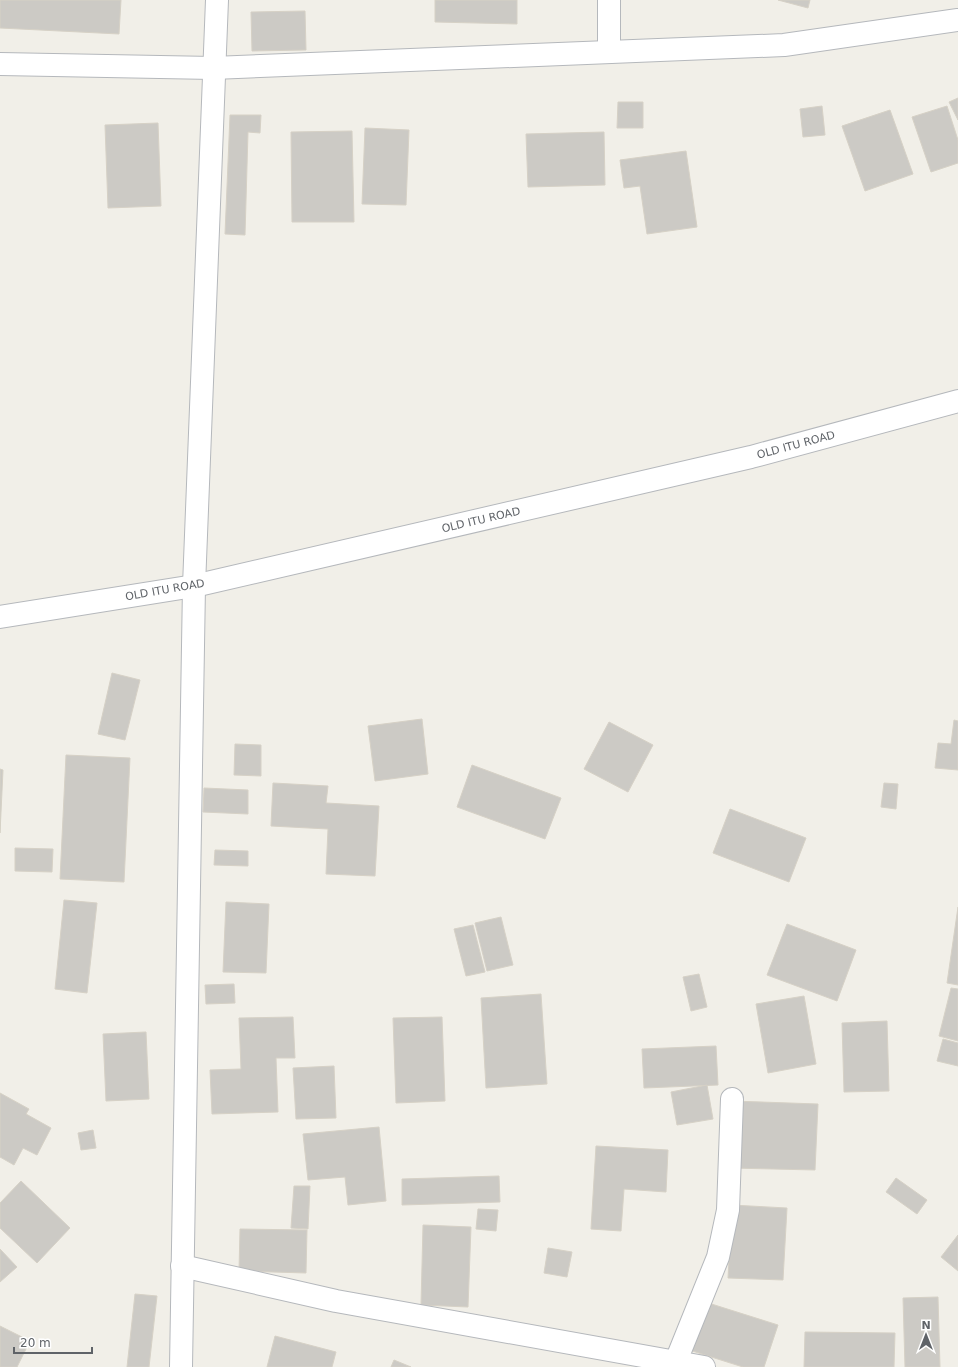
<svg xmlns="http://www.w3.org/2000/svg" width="958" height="1367" font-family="'DejaVu Sans',sans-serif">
  <rect width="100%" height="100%" fill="#f1efe8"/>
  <g fill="#cccac5" stroke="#d6d1c6">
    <path d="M0 0H121L119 34 0 28Z"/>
    <path d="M435 0H517V24L435 22Z"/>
    <path d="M778 0H810L808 8Z"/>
    <path d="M305 11 306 50 252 51 251 12Z"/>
    <path d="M958 98V120L949 102Z"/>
    <path d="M618 102H643V128H617Z"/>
    <path d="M822 106 825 135 803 137 800 109Z"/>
    <path d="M947 106 958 140V163L931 172 912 117Z"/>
    <path d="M890 110 913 174 865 191 842 126Z"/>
    <path d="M230 115H261L260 133 248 132 245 235 225 234Z"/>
    <path d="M158 123 161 206 108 208 105 125Z"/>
    <path d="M365 128 409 130 406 205 362 204Z"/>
    <path d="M352 131 354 222H292L291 132Z"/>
    <path d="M604 132 605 185 528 187 526 134Z"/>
    <path d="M686 151 697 227 647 234 640 186 624 188 620 160Z"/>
    <path d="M112 673 140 680 125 740 98 734Z"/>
    <path d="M422 719 428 774 375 781 368 726Z"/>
    <path d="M954 720 958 721V770L935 768 938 743 951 744Z"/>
    <path d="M609 722 653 745 628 792 584 769Z"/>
    <path d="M235 744 261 745V776L234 775Z"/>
    <path d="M66 755 130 758 124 882 60 879Z"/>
    <path d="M472 765 561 798 545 839 457 807Z"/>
    <path d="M0 769 3 770 0 833Z"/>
    <path d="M273 783 328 786 326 803 379 806 375 876 326 874 328 829 271 826Z"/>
    <path d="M884 783 898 784 896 809 881 807Z"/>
    <path d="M204 788 248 790V814L203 812Z"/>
    <path d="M730 809 806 838 789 882 713 853Z"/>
    <path d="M15 848 53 849 52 872 15 871Z"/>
    <path d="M215 850 248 851V866L214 865Z"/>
    <path d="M64 900 97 903 87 993 55 989Z"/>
    <path d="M226 902 269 904 266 973 223 972Z"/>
    <path d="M958 907V985L947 983Z"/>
    <path d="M501 917 513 965 487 971 475 923Z"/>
    <path d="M787 924 856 950 837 1001 767 975Z"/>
    <path d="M473 925 485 972 466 976 454 929Z"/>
    <path d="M699 974 707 1007 691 1011 683 977Z"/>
    <path d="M234 984 235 1003 206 1004 205 985Z"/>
    <path d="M951 988 958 989V1041L939 1036Z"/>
    <path d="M541 994 547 1084 486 1088 481 998Z"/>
    <path d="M804 996 816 1064 768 1073 756 1004Z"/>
    <path d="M293 1017 295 1058H276L278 1112 212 1114 210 1070 241 1069 239 1018Z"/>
    <path d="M442 1017 445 1101 396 1103 393 1018Z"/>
    <path d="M887 1021 889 1091 844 1092 842 1023Z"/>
    <path d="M146 1032 149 1099 106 1101 103 1034Z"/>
    <path d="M943 1039 958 1043V1066L937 1061Z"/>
    <path d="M716 1046 718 1085 644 1088 642 1049Z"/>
    <path d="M334 1066 336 1118 296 1119 293 1068Z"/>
    <path d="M707 1085 713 1119 677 1125 671 1092Z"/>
    <path d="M0 1093 29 1109 26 1114 51 1128 37 1155 23 1148 14 1165 0 1157Z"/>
    <path d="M732 1101 818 1104 815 1170 730 1168Z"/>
    <path d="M379 1127 386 1201 348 1205 345 1177 308 1180 303 1134Z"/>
    <path d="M93 1130 96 1148 81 1150 78 1133Z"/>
    <path d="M596 1146 668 1150 666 1192 624 1189 621 1231 591 1229Z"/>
    <path d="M499 1176 500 1202 402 1205V1179Z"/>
    <path d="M896 1178 927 1200 917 1214 886 1192Z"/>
    <path d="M21 1181 70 1228 37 1263 0 1228V1203Z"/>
    <path d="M294 1186H310L308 1229 291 1228Z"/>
    <path d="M732 1205 787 1208 783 1280 728 1278Z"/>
    <path d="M478 1209 498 1210 496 1231 476 1229Z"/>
    <path d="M423 1225 471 1227 468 1307 421 1305Z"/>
    <path d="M240 1229 307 1230 306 1273 239 1271Z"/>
    <path d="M958 1235V1271L941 1257Z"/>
    <path d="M548 1248 572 1252 567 1277 544 1273Z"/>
    <path d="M0 1249 17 1267 0 1282Z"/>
    <path d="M135 1294 157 1296 149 1367H127Z"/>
    <path d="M938 1297 940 1367H905L903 1298Z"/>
    <path d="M702 1301 778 1325 764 1367H743L686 1349Z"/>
    <path d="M0 1326 30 1341 17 1367H0Z"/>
    <path d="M805 1332 895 1333 894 1367H804Z"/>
    <path d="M275 1336 336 1352 332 1367H267Z"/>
    <path d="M394 1360 411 1367H391Z"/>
  </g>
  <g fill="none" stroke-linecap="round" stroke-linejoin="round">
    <g stroke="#b5b8bc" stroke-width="24">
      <g id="minor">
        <path d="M609 0V52"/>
        <path d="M0 64 213 68 784 45 958 20"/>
        <path d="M182 1266 336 1301 704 1367"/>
        <path d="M676 1361 718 1257 728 1210 732 1099"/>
        <path d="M181 1367 194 586 217 0"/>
      </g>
    </g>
    <g stroke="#b5b8bc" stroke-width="24">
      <path id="tertiary" d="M0 617 194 586 751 457 958 401"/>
    </g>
    <use href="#minor" stroke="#fff" stroke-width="22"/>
    <use href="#tertiary" stroke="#fff" stroke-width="22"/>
  </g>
  <g text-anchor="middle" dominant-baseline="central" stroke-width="3" stroke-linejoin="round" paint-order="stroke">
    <g font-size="11" fill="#5f6368" stroke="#fff">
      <text transform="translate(796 445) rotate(-15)">OLD ITU ROAD</text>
      <text transform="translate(481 520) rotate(-13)">OLD ITU ROAD</text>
      <text transform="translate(165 590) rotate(-10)">OLD ITU ROAD</text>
    </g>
  </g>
  <g transform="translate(926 1335)" stroke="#ffffff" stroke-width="3" paint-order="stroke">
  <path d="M0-3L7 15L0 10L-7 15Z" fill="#5f6368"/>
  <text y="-6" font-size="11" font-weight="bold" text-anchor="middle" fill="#5f6368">N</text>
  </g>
  <path d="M14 1347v6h78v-6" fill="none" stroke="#5f6368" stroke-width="2"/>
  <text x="20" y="1347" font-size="12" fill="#5f6368" stroke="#ffffff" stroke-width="3" paint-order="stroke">20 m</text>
</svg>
